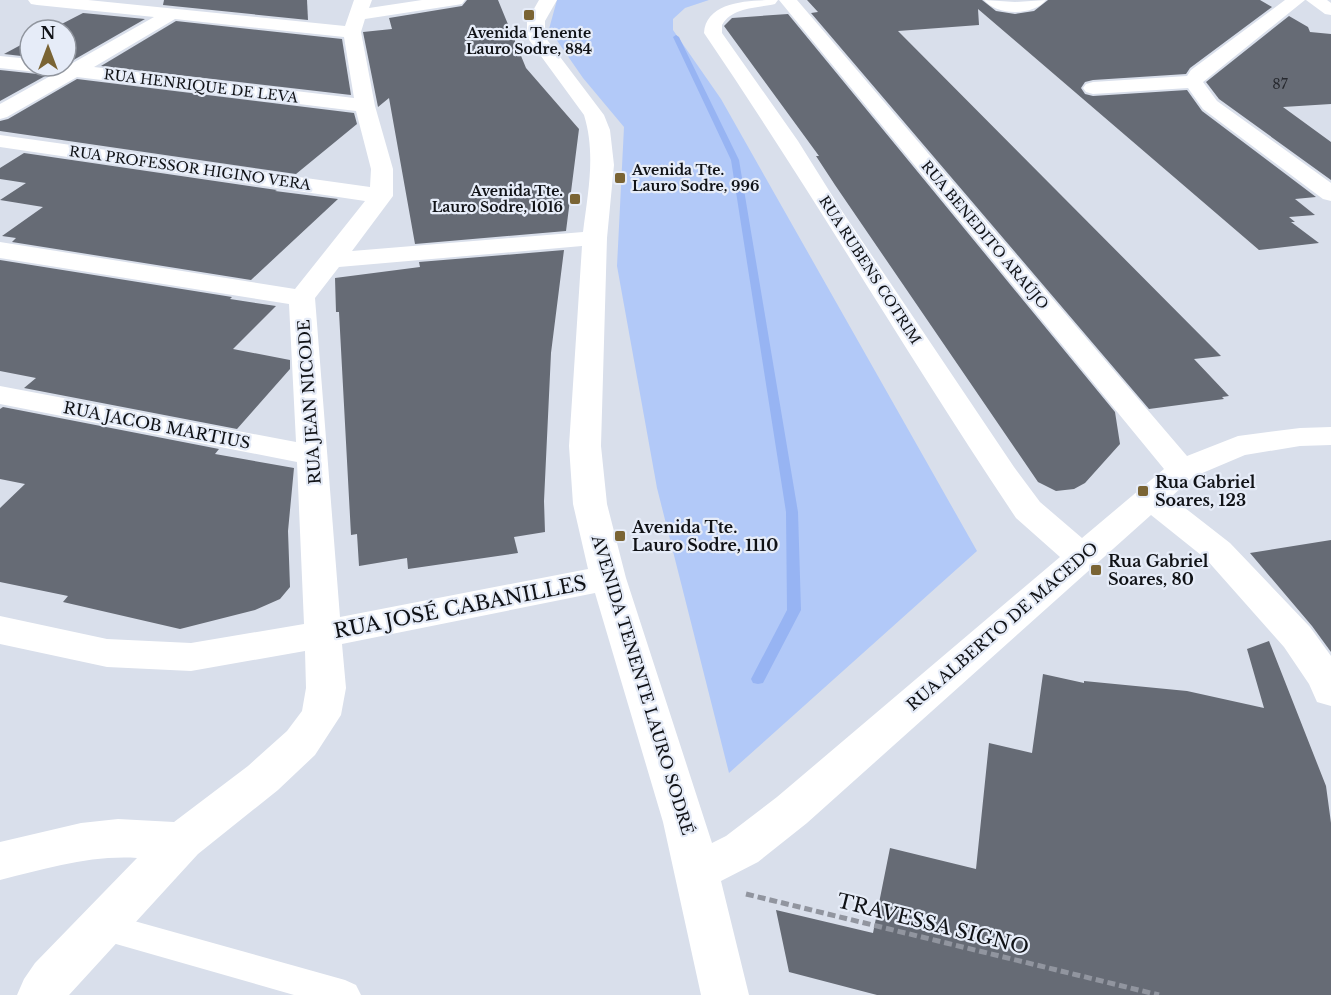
<svg xmlns="http://www.w3.org/2000/svg" width="1331" height="995" font-family="'Libre Baskerville',serif">
  <rect width="100%" height="100%" fill="#d9dfeb"/>
  <path fill="#b2c9f8" d="M557 0H709L685 8 673 19V30L721 99 977 551 729 773 657 488 617 266 624 127 583 78 549 29Z"/>
  <g fill="none" stroke-linecap="round" stroke-linejoin="round">
    <path fill="#97b4f3" fill-rule="evenodd" d="M676 35 679 37 739 160 798 512 801 610 763 683 758 684 753 683 751 679 787 610 786 512 731 160 673 37Z"/>
  </g>
  <g fill="#666b75">
    <path d="M164 0H307L308 20 163 5Z"/>
    <path d="M467 0H498L526 68 579 129 566 231 415 244 389 98 378 107 363 32 392 29 389 18 462 6Z"/>
    <path d="M807 0H982L996 11 1015 14 1034 11 1048 0H1260L1272 7 1190 68 1186 74 1093 80 1085 82 1081 88 1085 94 1093 96 1187 90 1202 111 1316 197 1295 199 1315 215 1289 217 1295 222H1291L1319 243 1259 250 978 9 979 25 898 31 1221 356 1194 359 1229 396 1222 397 1224 399 1149 409 811 13 818 12Z"/>
    <path d="M83 13 145 19 70 62H66V30H50Z"/>
    <path d="M788 14 1115 412 1120 444 1085 483 1074 489 1056 491 1038 482 835 185 816 156H819L724 26 732 18Z"/>
    <path d="M1289 16 1308 27 1310 32 1331 34V104L1283 107 1331 142V180L1219 99 1206 82Z"/>
    <path d="M176 21 342 39 351 95 101 66Z"/>
    <path d="M30 40V57L4 54Z"/>
    <path d="M0 70 47 75 0 101Z"/>
    <path d="M77 79 354 113 357 124 296 174 0 131V121L8 119Z"/>
    <path d="M24 153 277 190 275 191 338 199 251 280 12 242 16 238 2 236 43 207 0 200 26 183 0 179V168Z"/>
    <path d="M564 250 551 353 544 501 545 532 514 537 518 553 408 569 407 558 359 566 357 534 351 535 339 312H336L335 278 420 267 419 262Z"/>
    <path d="M0 260 232 297 230 299 276 306 233 349 290 360V369L237 429 24 388 36 378 0 371Z"/>
    <path d="M3 407 219 449 215 454 294 468 288 531 290 587 280 599 255 610 180 629 63 602 68 596 0 582V508L25 484 0 479V409Z"/>
    <path d="M1331 540V652L1312 626 1250 553Z"/>
    <path d="M1269 641 1326 786 1331 823V995H877L789 972 776 910 873 933 890 848 976 869 989 743 1032 753 1043 674 1084 683V681L1187 691 1264 708 1247 649Z"/>
  </g>
  <g fill="none" stroke-linecap="round" stroke-linejoin="round">
    <path stroke="#91959f" stroke-width="5" stroke-dasharray="8 4" stroke-linecap="butt" d="M746 894 1159 995"/>
    <path fill="#fff" fill-rule="evenodd" d="M102 912 345 980 356 985 361 995H294L102 940 91 936 87 926 91 916Z"/>
    <g fill="#fff" fill-rule="evenodd">
      <path d="M28 0H88L345 26 354 0H372L369 8 422 0H465L462 4 456 5 365 19 361 32 375 106 393 169V196L352 251 583 232C588 192 596 154 584 115L527 37V21L539 0H557L545 21V37L604 115 610 130 614 165 607 238 601 446 607 504 626 578 712 843 726 836 777 797 1060 557 1016 518C909 358 812 192 704 33 706 0 752 0 778 0L775 4C758 8 732 7 722 25V33L798 141 840 208 1014 467 1040 502 1082 538 1164 469 779 0H797L1187 456 1238 436 1300 428 1331 427V445L1300 446 1245 455 1193 477 1171 497 1230 543 1310 627 1331 656V706L1317 702 1309 684 1284 647 1206 559 1151 515 807 823 758 862 721 881 749 995H701L663 822 595 593 342 644 346 688 341 715 315 755 278 790 198 854 69 995H17L24 979 35 963 137 858C90 855 45 869 0 880V842L81 823 118 819 174 822 248 766 287 731 302 711 306 688 305 651 191 671 107 667 0 644V616L107 639 191 643 304 624 297 462 0 404V386L296 442 289 304 0 258V242L295 289 365 201 0 147V135L370 187 371 169 356 111 77 77 7 117 0 119V104L54 74 0 68V56L30 59V66H66V64H71L154 17 37 5 31 4ZM175 19 344 37 354 98 94 67ZM582 246 569 446 573 504 588 569 340 617 315 298 339 267Z"/>
      <path d="M984 0 1015 2 1046 0C1033 16 997 16 984 0Z"/>
      <path d="M1285 0H1305L1203 82 1217 101 1331 183V201L1323 199 1203 109 1188 88 1093 94 1086 92 1083 88 1086 84 1093 82 1187 76 1191 70Z"/>
      <path d="M1306 0H1327L1331 3V15L1325 14Z"/>
    </g>
  </g>
  <g fill="#7a6434" stroke="#e6ecf8" stroke-width="2">
    <rect x="523" y="9" width="12" height="12" rx="3"/>
    <rect x="614" y="172" width="12" height="12" rx="3"/>
    <rect x="569" y="193" width="12" height="12" rx="3"/>
    <rect x="1137" y="485" width="12" height="12" rx="3"/>
    <rect x="614" y="530" width="12" height="12" rx="3"/>
    <rect x="1090" y="564" width="12" height="12" rx="3"/>
  </g>
  <g text-anchor="middle" dominant-baseline="central" stroke-width="4.5" stroke-linejoin="round" paint-order="stroke">
    <g font-size="14" font-weight="bold" fill="#101216" stroke="#e6ecf8">
      <text x="529" y="33">Avenida Tenente<tspan x="529" dy="16">Lauro Sodre, 884</tspan></text>
      <text x="632" y="170" text-anchor="start">Avenida Tte.<tspan x="632" dy="16">Lauro Sodre, 996</tspan></text>
      <text x="563" y="191" text-anchor="end">Avenida Tte.<tspan x="563" dy="16">Lauro Sodre, 1016</tspan></text>
    </g>
    <g font-size="14" fill="#26282e">
      <text x="1280" y="84">87</text>
    </g>
    <g font-size="14" fill="#101216" stroke="#e6ecf8">
      <text transform="translate(201 86) rotate(7)">RUA HENRIQUE DE LEVA</text>
      <text transform="translate(190 168) rotate(8)">RUA PROFESSOR HIGINO VERA</text>
      <text transform="translate(985 235) rotate(50)">RUA BENEDITO ARAÚJO</text>
      <text transform="translate(870 270) rotate(57)">RUA RUBENS COTRIM</text>
    </g>
    <g font-size="16" fill="#101216" stroke="#e6ecf8">
      <text transform="translate(309 402) rotate(-94)">RUA JEAN NICODE</text>
      <text transform="translate(157 425) rotate(11)">RUA JACOB MARTIUS</text>
      <text transform="translate(1002 626) rotate(-41)">RUA ALBERTO DE MACEDO</text>
      <text transform="translate(643 685) rotate(73)">AVENIDA TENENTE LAURO SODRÉ</text>
    </g>
    <g font-size="16" font-weight="bold" fill="#101216" stroke="#e6ecf8" text-anchor="start">
      <text x="1155" y="482">Rua Gabriel<tspan x="1155" dy="18">Soares, 123</tspan></text>
      <text x="632" y="527">Avenida Tte.<tspan x="632" dy="18">Lauro Sodre, 1110</tspan></text>
      <text x="1108" y="561">Rua Gabriel<tspan x="1108" dy="18">Soares, 80</tspan></text>
    </g>
    <g font-size="20" fill="#101216" stroke="#e6ecf8">
      <text transform="translate(460 607) rotate(-11)">RUA JOSÉ CABANILLES</text>
      <text transform="translate(933 924) rotate(14)">TRAVESSA SIGNO</text>
    </g>
  </g>
  <g transform="translate(48 48)"><circle r="28" fill="#e6ecf8" stroke="#90959e" stroke-width="1.5"/>
  <path d="M0-4.5L10 22L0 15L-10 22Z" fill="#7a6434"/>
  <text y="-9" font-size="16" font-weight="bold" text-anchor="middle" fill="#101216">N</text>
  </g>
</svg>
